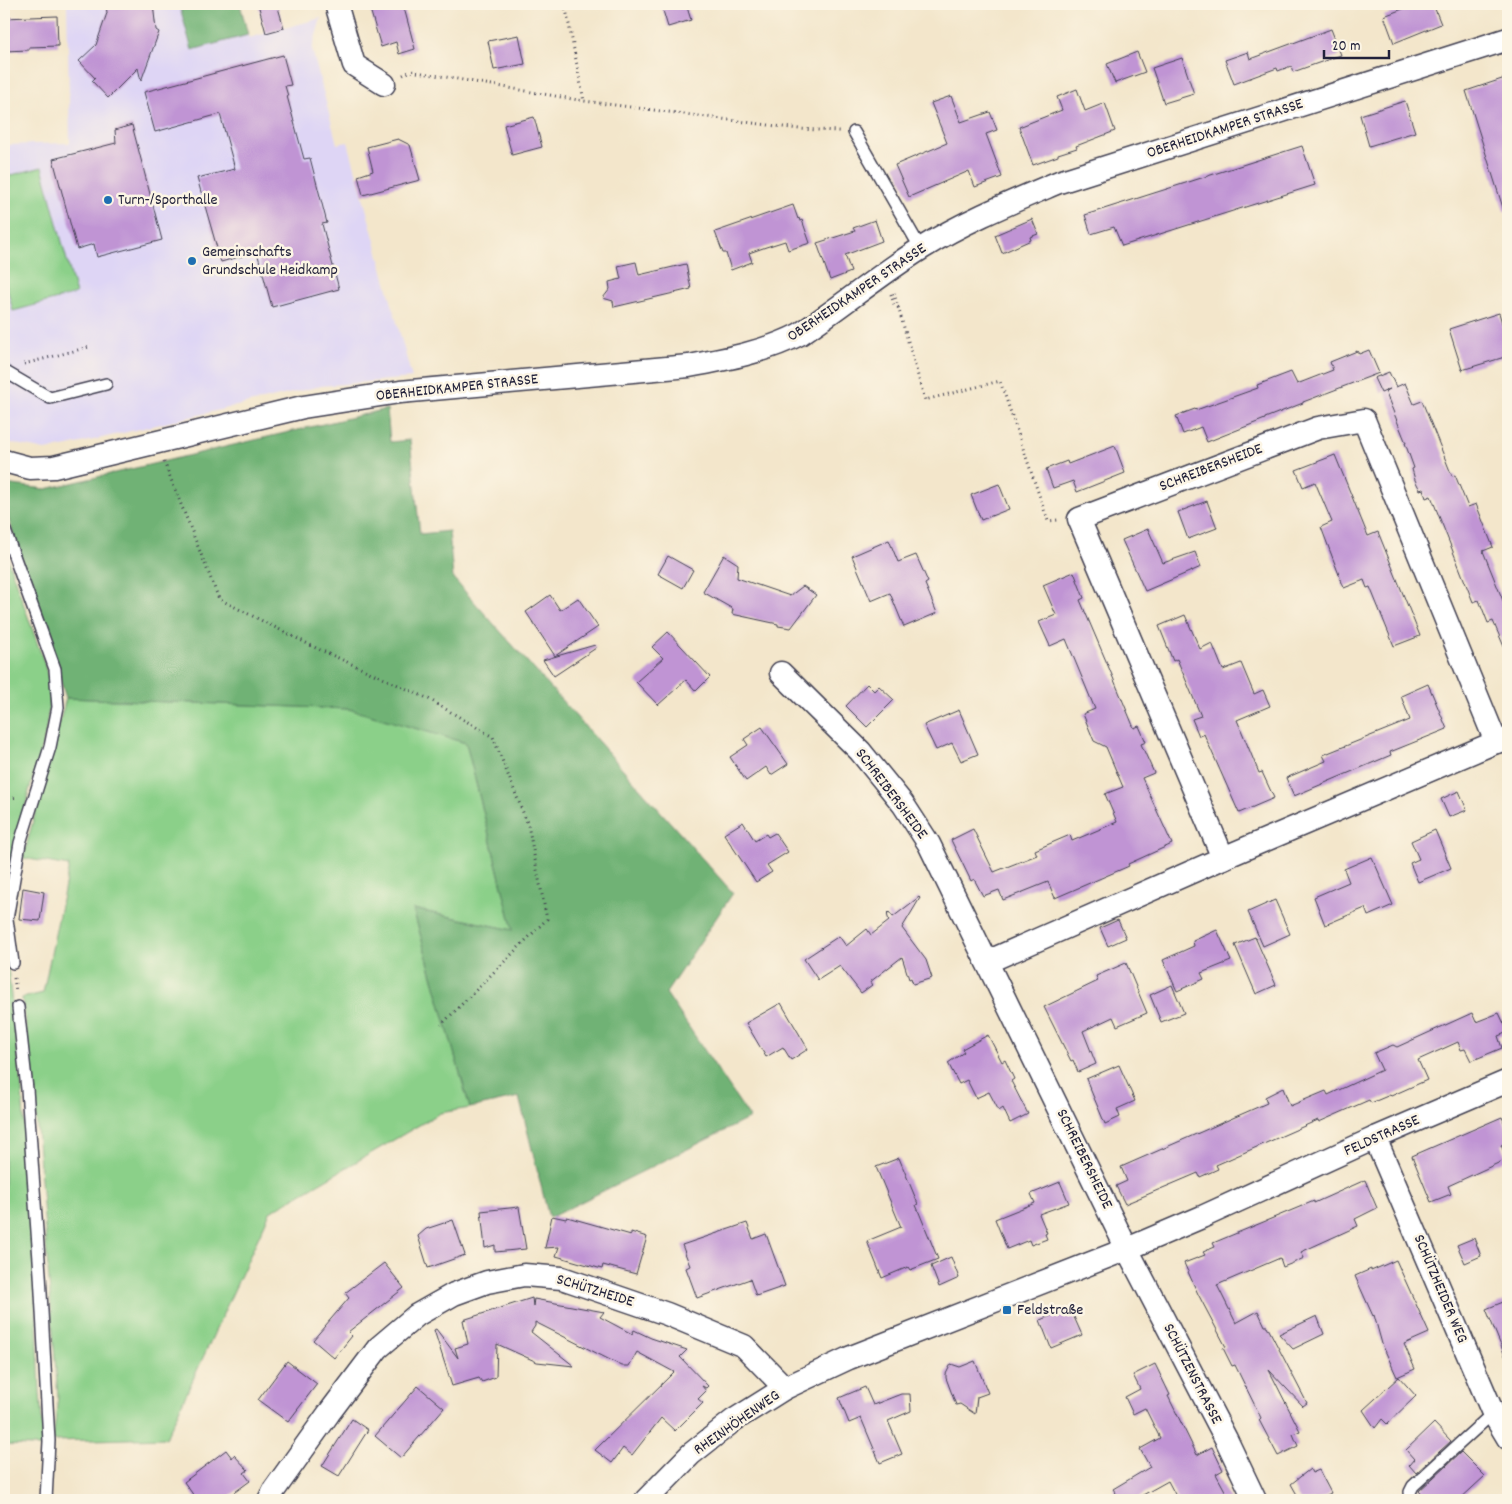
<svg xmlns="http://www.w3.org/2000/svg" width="1512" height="1504" font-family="Dekko,sans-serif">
  <rect width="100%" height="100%" fill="#fcf5e5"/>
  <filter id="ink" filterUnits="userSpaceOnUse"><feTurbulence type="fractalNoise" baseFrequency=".02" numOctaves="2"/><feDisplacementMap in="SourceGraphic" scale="10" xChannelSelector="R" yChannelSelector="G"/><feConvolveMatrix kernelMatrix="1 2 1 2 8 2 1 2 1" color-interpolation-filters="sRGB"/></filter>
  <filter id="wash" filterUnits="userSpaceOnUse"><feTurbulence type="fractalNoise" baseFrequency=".0096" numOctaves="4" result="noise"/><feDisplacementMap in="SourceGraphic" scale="20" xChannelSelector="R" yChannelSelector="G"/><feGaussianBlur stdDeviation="1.12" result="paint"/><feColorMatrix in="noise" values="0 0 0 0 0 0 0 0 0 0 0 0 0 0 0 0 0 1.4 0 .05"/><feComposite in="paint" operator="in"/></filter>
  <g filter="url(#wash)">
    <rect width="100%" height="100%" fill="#f3e6cb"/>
    <path fill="#ded5f5" d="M67 4H179L192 50 248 35 249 38 321 18 312 49 337 144 348 142 412 378 321 386 68 446 45 450 7 442 4 440V145L70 143Z"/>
    <g fill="#8bd089" stroke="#567962">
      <path d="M42 167 76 294 13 311 4 276V177Z"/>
      <path d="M4 549 44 662 49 681 50 701 45 736 29 791 4 902Z"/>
      <path d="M66 698 349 709 466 743 513 930 413 909 470 1108 440 1113 270 1212 166 1438 53 1441 58 1397 34 1089 22 998 43 993 69 866 23 858Z"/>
      <path d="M4 934 22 1091 35 1274 40 1393 44 1449 34 1446 4 1445Z"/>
    </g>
    <g fill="#70b275" stroke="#496a58">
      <path d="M179 4H240L248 35 192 50Z"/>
      <path d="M387 409 390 442 410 440 420 534 449 531 453 578 733 893 666 993 750 1118 549 1218 519 1097 470 1108 413 909 513 930 466 743 349 709 66 698 4 505V484L46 489Z"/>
    </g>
    <g id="blocks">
      <g fill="#c094d4">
        <path d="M106 4H153L156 30 159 32 141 81 138 68 108 98 92 81 95 78 79 61 96 45 107 13Z"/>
        <path d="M258 4H277L284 28 266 33Z"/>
        <path d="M389 4H403L415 49 399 54 396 42 381 47 370 9Z"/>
        <path d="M661 4H686L691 20 668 27Z"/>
        <path d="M1416 4H1433L1441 24 1394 43 1384 16Z"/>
        <path d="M57 16 58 46 29 47V50L4 51V18Z"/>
        <path d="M1331 29 1341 55 1293 72 1291 66 1278 71 1277 68 1234 84 1225 60 1248 52 1250 59Z"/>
        <path d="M519 35 525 64 494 70 488 41Z"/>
        <path d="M1137 52 1145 72 1115 83 1107 64Z"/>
        <path d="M283 55 291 85 285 86 288 96H287L304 159 310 158 327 223 322 224 339 289 272 307 257 252 221 262 197 178 235 169 220 114 155 132 144 92Z"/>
        <path d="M1182 58 1194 94 1164 103 1152 68Z"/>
        <path d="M1508 77V211H1504L1466 91Z"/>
        <path d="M1077 89 1085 111 1105 103 1115 131 1076 146 1077 148 1058 154V156L1033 165 1019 127 1062 110 1057 97Z"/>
        <path d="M951 96 961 122 990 112 997 130 986 134 1002 177 975 187 969 171 909 197 895 165 947 143 931 103Z"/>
        <path d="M1405 101 1415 132 1369 146 1360 115Z"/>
        <path d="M534 117 542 147 512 155 504 125Z"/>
        <path d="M132 125 162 240 97 257 94 244 77 249 53 159 116 143 115 130Z"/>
        <path d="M398 139 410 145 420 180 363 195 358 176 373 171 367 147Z"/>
        <path d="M1302 146 1315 185 1122 246 1114 227 1091 234 1085 215Z"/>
        <path d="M793 205 798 219 799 218 800 221 802 220 810 243 788 250 785 241 766 247 749 253 752 262 731 270 726 253H723L715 232Z"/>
        <path d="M1032 219 1038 234 1030 237 1031 240 1002 253 995 235Z"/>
        <path d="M875 220 882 241 845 255 851 272 830 280 817 243 855 231 853 228Z"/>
        <path d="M636 262 639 275 686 264 691 289 614 307 613 301 603 298 610 289 609 282 621 279 618 266Z"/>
        <path d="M1499 313 1508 343V356L1462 370 1449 329Z"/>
        <path d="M1369 350 1379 373 1303 402V403L1265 418V419L1207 442 1201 427 1183 434 1176 416 1195 409 1196 410 1258 388 1257 385 1291 372 1297 384 1333 370 1330 362 1357 351 1359 354Z"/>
        <path d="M1389 372 1396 387 1405 383 1414 404 1422 401 1452 476 1455 475 1468 507 1476 504 1493 547 1483 551 1508 613V656L1493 621 1488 623 1479 600 1473 602 1431 496 1426 498 1423 489 1420 490 1415 480 1412 469 1414 468 1405 443H1406L1385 391 1390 389 1381 393 1374 378Z"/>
        <path d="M1115 446 1125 473 1077 492 1073 481 1053 488 1046 469 1067 461 1068 464Z"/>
        <path d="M1335 455 1368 536 1378 532 1420 636 1394 646 1370 587 1367 588 1364 580 1344 588 1321 527 1332 522 1315 482 1303 487 1296 470Z"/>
        <path d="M999 484 1009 509 981 520 971 495Z"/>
        <path d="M1207 501 1217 528 1188 539 1178 512Z"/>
        <path d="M1148 529 1163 563 1195 552 1201 567 1145 591 1122 540Z"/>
        <path d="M889 540 898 562 916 555 928 582 925 584 937 613 904 627 890 593 871 601 852 556Z"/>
        <path d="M724 555 738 564 737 578 790 596 803 586 816 595 791 628 778 626V624L732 614 733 609 703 592Z"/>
        <path d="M668 556 693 570 683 588 658 574Z"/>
        <path d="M1074 572 1084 598 1080 600 1109 668 1134 728 1139 726 1146 742 1141 744 1154 773 1142 778 1172 844 1128 864 1129 866 1055 898 1048 882 1003 900 999 890 983 896 974 879 971 881 951 840 973 829 994 872 1037 855 1035 850 1070 835 1072 841 1117 822 1105 794 1123 787 1106 747 1094 741 1083 714 1095 709 1066 639 1050 646 1039 622 1056 615 1043 585Z"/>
        <path d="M550 595 560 610 578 598 598 627 555 656 526 612Z"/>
        <path d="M1185 615 1200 649 1212 643 1223 670 1241 663 1254 694 1263 690 1270 706 1237 720 1259 773 1262 772 1274 798 1239 813 1204 734 1199 736 1192 719 1201 716 1177 659 1173 661 1159 626Z"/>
        <path d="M668 632 710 677 696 691 686 680 658 705 636 682 663 658 652 647Z"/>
        <path d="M595 645 596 648 554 676 543 660Z"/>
        <path d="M867 684 874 691 879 686 894 700 867 727 846 706Z"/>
        <path d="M1428 684 1447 729 1390 752 1391 755 1294 796 1286 778 1326 761 1323 755 1410 720 1401 696Z"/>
        <path d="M959 710 978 754 961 761 952 743 936 750 924 725Z"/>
        <path d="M762 727 788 764 771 775 766 767 746 781 730 757 748 745 744 739Z"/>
        <path d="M1459 791 1467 810 1449 817 1441 799Z"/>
        <path d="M743 822 755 841 766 834 768 837 775 833 788 852 767 865 772 872 756 882 724 834Z"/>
        <path d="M1435 830 1451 868 1418 882 1410 863 1419 859 1411 841Z"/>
        <path d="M1372 857 1393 905 1368 916 1365 908 1325 925 1314 897 1349 882 1344 869Z"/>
        <path d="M23 888 44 892 40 921 19 919Z"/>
        <path d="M919 897 920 898 902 928 926 960 932 978 913 984 911 978 909 979 902 957 870 982 872 985 861 993 840 966 818 980 804 959 839 936 846 946 867 929 871 935 889 921 887 914 889 912 893 917Z"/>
        <path d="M1275 900 1290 934 1263 946 1248 912Z"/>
        <path d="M1118 920 1126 938 1108 946 1100 928Z"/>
        <path d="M1217 930 1231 961 1201 973 1204 979 1177 991 1163 960 1194 946 1193 941Z"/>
        <path d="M1255 937 1276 985 1256 994 1235 945Z"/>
        <path d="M1126 963 1147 1013 1117 1026 1113 1017 1083 1031 1096 1064 1078 1072 1073 1060 1071 1061 1044 1007 1098 981 1096 976Z"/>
        <path d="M1172 985 1184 1013 1161 1022 1150 995Z"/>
        <path d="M781 1003 808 1049 791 1060 783 1047 766 1057 746 1023Z"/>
        <path d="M1472 1013 1476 1022 1499 1013 1508 1032 1498 1036 1502 1048 1471 1061 1465 1049 1461 1050 1458 1042 1418 1060 1427 1080 1391 1096 1390 1095 1371 1103 1369 1100 1319 1122 1318 1120 1216 1165 1218 1169 1200 1177 1198 1173 1125 1204 1116 1186 1127 1181 1121 1167 1267 1103 1265 1097 1283 1088 1290 1106 1326 1091 1328 1095 1382 1070 1374 1053 1393 1045 1397 1047Z"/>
        <path d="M988 1035 1002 1062 1005 1060 1014 1079 1011 1081 1028 1114 1010 1123 1003 1108 999 1111 989 1092 976 1098 967 1080 959 1084 948 1063 964 1052 962 1049Z"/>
        <path d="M1119 1065 1135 1101 1117 1109 1120 1117 1105 1124 1086 1079Z"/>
        <path d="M1502 1117 1508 1131V1142L1501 1145 1507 1159 1448 1186 1451 1194 1431 1202 1412 1156Z"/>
        <path d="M899 1158 918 1204 916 1205 938 1259 910 1270 908 1267 882 1278 867 1241 901 1227 876 1167Z"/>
        <path d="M1365 1180 1377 1208 1355 1219 1358 1226 1301 1252 1304 1258 1293 1263 1283 1267 1280 1258 1217 1285 1236 1323 1258 1311 1265 1326H1267L1307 1403 1303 1406 1269 1370 1300 1431 1293 1434 1298 1446 1278 1456 1259 1420 1261 1418 1235 1365 1232 1366 1223 1348 1226 1347 1198 1294 1184 1263 1205 1255 1203 1252 1215 1247 1213 1243 1314 1201V1203Z"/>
        <path d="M1060 1182 1069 1203 1039 1214 1047 1233 1045 1234 1047 1239 1031 1245 1029 1240 1007 1249 995 1219 1035 1203 1031 1194Z"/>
        <path d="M519 1207 526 1249 495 1252V1245L485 1248 481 1211Z"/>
        <path d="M552 1216 566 1219 567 1217 631 1235V1232L647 1237 636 1274 603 1265 602 1269 556 1256 559 1247 545 1248Z"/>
        <path d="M453 1220 465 1255 428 1268 418 1236 426 1229Z"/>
        <path d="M747 1223 753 1239 766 1234 785 1286 756 1296 750 1279 697 1298 686 1268 690 1266 682 1245Z"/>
        <path d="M1474 1238 1481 1256 1465 1263 1457 1245Z"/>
        <path d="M951 1257 959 1278 939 1287 931 1266Z"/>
        <path d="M1396 1260 1429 1333 1404 1344 1415 1369 1397 1377 1382 1344 1374 1315 1373 1316 1355 1276 1371 1269V1271Z"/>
        <path d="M384 1263 404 1288 348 1332 352 1336 334 1358 313 1340 349 1298 345 1293Z"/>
        <path d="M532 1298 533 1306 534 1299 604 1312 600 1317 632 1334 634 1330 651 1338 687 1350 680 1357 708 1386 706 1388 702 1386 706 1391 698 1399 703 1403 675 1431 661 1418 632 1455 623 1448 612 1463 595 1450 674 1372 637 1352 629 1366H622L535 1322V1326L531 1332 574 1366 537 1362 497 1344 496 1377 482 1382 479 1378 452 1386 434 1330 436 1329 458 1358 455 1348 468 1344 463 1320Z"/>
        <path d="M1508 1300V1363L1486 1309Z"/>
        <path d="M1070 1308 1082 1335 1051 1348 1040 1320Z"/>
        <path d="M1317 1316 1324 1334 1293 1349 1279 1334Z"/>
        <path d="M287 1361 317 1384 288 1422 258 1400Z"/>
        <path d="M975 1361 988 1393 977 1397 975 1414 960 1404 956 1405 946 1378V1374L951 1364 960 1367Z"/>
        <path d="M1155 1364 1170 1395 1168 1396 1197 1455 1212 1447 1223 1470 1216 1474 1230 1500H1178L1168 1481 1134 1500H1121L1113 1489 1150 1467 1140 1449 1160 1438 1145 1408 1133 1414 1125 1397 1140 1389 1133 1375Z"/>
        <path d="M1399 1377 1416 1396 1387 1424 1382 1419 1375 1428 1363 1410Z"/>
        <path d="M418 1386 444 1408 401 1458 375 1436Z"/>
        <path d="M865 1387 873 1405 901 1394H910L911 1411 888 1421 902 1454 880 1463 861 1418 849 1423 839 1398Z"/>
        <path d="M352 1419 368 1430 339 1476 322 1466Z"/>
        <path d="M1434 1423 1451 1441 1416 1473 1409 1465 1414 1459 1406 1450Z"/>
        <path d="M226 1450 232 1458 234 1455 248 1470 244 1473 250 1481 224 1500H197L184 1482Z"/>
        <path d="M1461 1452 1485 1476 1459 1500H1427L1419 1491Z"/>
        <path d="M1310 1469 1312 1473 1319 1470 1331 1493 1317 1500H1300L1291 1484Z"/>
      </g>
    </g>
  </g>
  <g filter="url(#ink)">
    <use href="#blocks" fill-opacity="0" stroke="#413f51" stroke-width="1"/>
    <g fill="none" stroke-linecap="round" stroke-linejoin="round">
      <g stroke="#413f51" stroke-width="14">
        <g id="lane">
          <path d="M854 132 921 249"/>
          <path d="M4 371 50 398 106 384"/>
          <path d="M4 528 55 669 58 707 50 747 20 843 7 919 13 963"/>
          <path d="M18 1007 27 1089 40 1274 49 1441 46 1500"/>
          <path d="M1411 1500 1410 1492 1413 1486 1493 1413"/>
        </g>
      </g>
      <g stroke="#413f51" stroke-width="25">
        <g id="street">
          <path d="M336 4 354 65 384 84"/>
          <path d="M4 461 30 468 54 467 303 407 400 392 689 366C727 359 765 352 800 334 841 307 880 274 922 248 965 221 1012 202 1059 182L1508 39"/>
          <path d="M781 673 860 751 903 804 929 844 1127 1249 1226 1439 1255 1500"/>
          <path d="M1223 858 1496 742 1508 739"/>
          <path d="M987 962 1223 858 1079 519 1318 428 1364 420 1496 742"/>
          <path d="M1375 1138 1493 1413 1508 1438"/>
          <path d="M269 1500 274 1490 329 1413 378 1348 417 1315 454 1294 487 1282 524 1275 562 1278 667 1314 744 1346 785 1388"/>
          <path d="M646 1500 691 1454 734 1420 785 1388 849 1358 1127 1249 1202 1217 1375 1138 1508 1081"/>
        </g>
      </g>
      <g stroke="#413f51" stroke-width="3" stroke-dasharray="1 4" stroke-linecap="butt">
        <path d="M565 4 584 101"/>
        <path d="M403 75 411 71 584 101 799 129 839 131"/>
        <path d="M894 293 925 400 1000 381 1048 521 1058 520"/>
        <path d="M891 294 894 304 899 308"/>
        <path d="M24 364 89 347"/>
        <path d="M164 462 219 599 316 648 427 698 493 737 528 825 547 919 441 1025"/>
        <path d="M4 799 18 797"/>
        <path d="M14 978 16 991"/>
      </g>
      <use href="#lane" stroke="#fff" stroke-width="11"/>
      <use href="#street" stroke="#fff" stroke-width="22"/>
    </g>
  </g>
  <g fill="#1f6fb2" stroke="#fcf5e5" stroke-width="2">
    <circle cx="108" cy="200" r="5"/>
    <circle cx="192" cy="261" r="5"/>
    <rect x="1002" y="1305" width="10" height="10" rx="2.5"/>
  </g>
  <g text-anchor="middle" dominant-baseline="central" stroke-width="5" stroke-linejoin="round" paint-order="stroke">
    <g font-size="16" fill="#22223b" stroke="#fcf5e5">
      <text transform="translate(1225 129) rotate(-18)">OBERHEIDKAMPER STRASSE</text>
      <text transform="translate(857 293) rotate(-34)">OBERHEIDKAMPER STRASSE</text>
      <text transform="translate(457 388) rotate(-6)">OBERHEIDKAMPER STRASSE</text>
      <text transform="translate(1211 468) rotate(-21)">SCHREIBERSHEIDE</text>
      <text transform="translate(891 794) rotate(53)">SCHREIBERSHEIDE</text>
      <text transform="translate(1382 1136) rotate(-24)">FELDSTRASSE</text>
      <text transform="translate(1084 1159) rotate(64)">SCHREIBERSHEIDE</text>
      <text transform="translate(1440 1289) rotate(67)">SCHÜTZHEIDER WEG</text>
      <text transform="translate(595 1291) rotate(17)">SCHÜTZHEIDE</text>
      <text transform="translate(1192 1374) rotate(63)">SCHÜTZENSTRASSE</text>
      <text transform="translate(737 1423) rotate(-35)">RHEINHÖHENWEG</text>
    </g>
    <g font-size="16" fill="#22223b" stroke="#fcf5e5" text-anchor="start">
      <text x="118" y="200">Turn-/Sporthalle</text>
      <text x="202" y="252">Gemeinschafts<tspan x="202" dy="18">Grundschule Heidkamp</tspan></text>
      <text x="1017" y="1310">Feldstraße</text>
    </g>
  </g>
  <rect width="1512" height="1504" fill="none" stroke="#fcf5e5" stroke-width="20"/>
  <path d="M1324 50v8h65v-8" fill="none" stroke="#22223b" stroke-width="2.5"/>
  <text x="1332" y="50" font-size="15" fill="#22223b" stroke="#fcf5e5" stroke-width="4" paint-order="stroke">20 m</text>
</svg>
